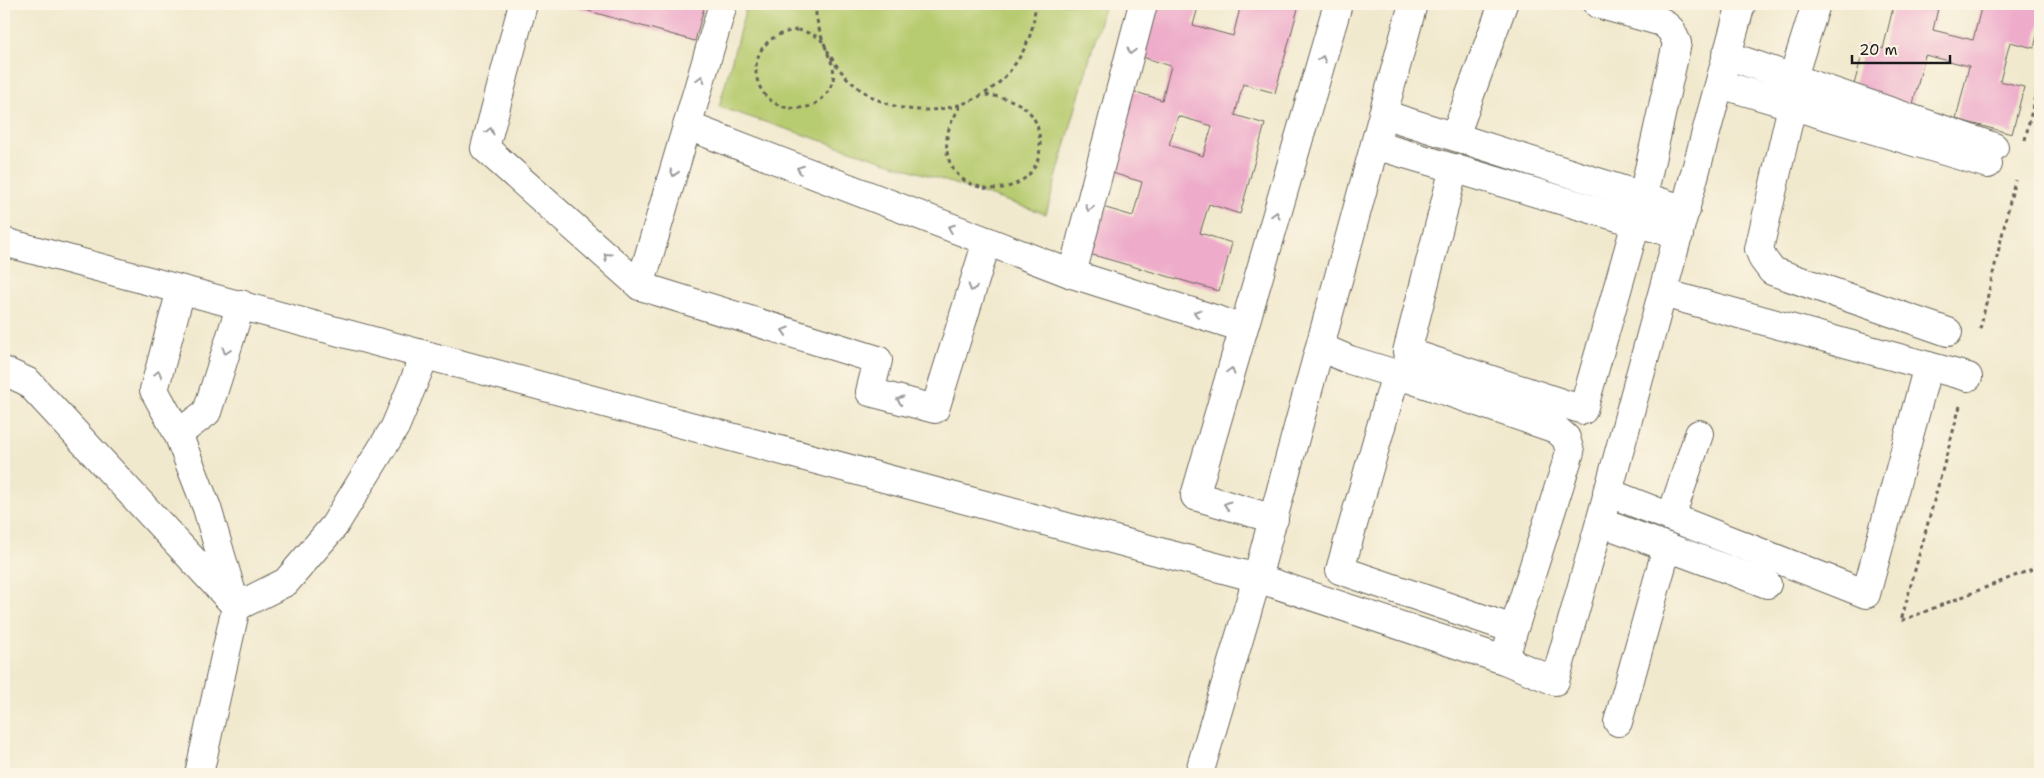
<svg xmlns="http://www.w3.org/2000/svg" width="2044" height="778" font-family="'Shantell Sans',sans-serif">
  <rect width="100%" height="100%" fill="#fcf5e5"/>
  <filter id="ink" filterUnits="userSpaceOnUse"><feTurbulence type="fractalNoise" baseFrequency=".02" numOctaves="2"/><feDisplacementMap in="SourceGraphic" scale="10" xChannelSelector="R" yChannelSelector="G"/><feConvolveMatrix kernelMatrix="1 2 1 2 8 2 1 2 1" color-interpolation-filters="sRGB"/></filter>
  <filter id="wash" filterUnits="userSpaceOnUse"><feTurbulence type="fractalNoise" baseFrequency=".0096" numOctaves="4" result="noise"/><feDisplacementMap in="SourceGraphic" scale="20" xChannelSelector="R" yChannelSelector="G"/><feGaussianBlur stdDeviation="1.12" result="paint"/><feColorMatrix in="noise" values="0 0 0 0 0 0 0 0 0 0 0 0 0 0 0 0 0 1.4 0 .05"/><feComposite in="paint" operator="in"/></filter>
  <g filter="url(#wash)">
    <rect width="100%" height="100%" fill="#f1e9ce"/>
    <path fill="#b7cb6f" stroke="#6a7446" d="M747 4H1105L1046 214 719 107Z"/>
    <g id="blocks">
      <g fill="#eeacca" fill-rule="evenodd">
        <path d="M564 4H705L695 41Z"/>
        <path d="M1156 4H1199L1193 25 1233 36 1240 8 1225 4 1299 5 1275 93 1243 84 1235 115 1265 124 1240 214 1209 204 1200 233 1232 243 1219 291 1086 253 1099 206 1133 216 1142 182 1109 172 1132 91 1162 100 1171 66 1142 57ZM1178 116 1212 126 1203 156 1169 145Z"/>
        <path d="M1894 4H1939L1933 30 1973 40 1982 4H2040V23L2034 48 2010 42 2000 81 2024 87 2012 134 1956 119 1969 66 1925 55 1912 108 1852 92 1865 44 1883 49Z"/>
      </g>
    </g>
  </g>
  <g filter="url(#ink)">
    <use href="#blocks" fill-opacity="0" stroke="#67645a" stroke-width="1"/>
    <g fill="none" stroke-linecap="round" stroke-linejoin="round">
      <g stroke="#67645a" stroke-width="30">
        <g id="minor">
          <path d="M523 4 485 148 640 286 723 4"/>
          <path d="M1598 4 1662 22 1671 30 1677 43 1643 196"/>
          <path d="M1726 55 1994 147"/>
          <path d="M1793 77 1816 4"/>
          <path d="M1720 84 1988 164"/>
          <path d="M1792 106 1759 249 1763 259 1772 271 1948 332"/>
          <path d="M1383 114 1686 210"/>
          <path d="M688 126 1072 274 1143 4"/>
          <path d="M1455 136 1503 4"/>
          <path d="M1375 145 1679 235"/>
          <path d="M1454 168 1407 352 1583 410 1636 223"/>
          <path d="M4 242 1257 578 1504 660 1555 681 1600 522 1741 4"/>
          <path d="M1072 274 1243 328"/>
          <path d="M640 286 878 360 870 392 935 409 987 241"/>
          <path d="M181 290 154 390 178 434 207 508 236 607 199 774"/>
          <path d="M1663 293 1968 377"/>
          <path d="M1320 347 1350 360 1396 374 1556 429 1566 438 1570 452 1504 660"/>
          <path d="M4 371 28 382 232 602"/>
          <path d="M1396 374 1340 570 1513 629"/>
          <path d="M178 434 207 412 241 304"/>
          <path d="M1607 492 1866 594 1928 366"/>
          <path d="M1671 517 1699 434"/>
          <path d="M1274 519 1195 496 1338 4"/>
          <path d="M1600 522 1767 584"/>
          <path d="M236 607 286 582 334 526 395 427 425 355"/>
          <path d="M1618 722 1667 547"/>
          <path d="M1199 774 1257 578 1413 4"/>
        </g>
      </g>
      <g stroke="#67645a" stroke-width="3" stroke-dasharray="4 4" stroke-linecap="butt">
        <path d="M815 4C819 72 878 121 946 108 974 103 999 88 1015 64 1028 46 1035 26 1035 4"/>
        <path d="M798 30C806 32 817 35 822 41 825 44 826 49 827 52 833 65 837 74 830 88 826 97 816 105 807 107 749 120 733 36 798 30Z"/>
        <path d="M960 106C955 116 948 126 947 138 939 209 1057 205 1038 129 1032 104 1008 97 985 95"/>
        <path d="M2025 140 2040 75"/>
        <path d="M1980 329 2015 180"/>
        <path d="M1960 406 1901 621 2040 566"/>
      </g>
      <use href="#minor" stroke="#fff" stroke-width="28"/>
    </g>
    <defs><path id="oneway-chevron" d="M-2-3.5L2.5 0L-2 3.5" fill="none" stroke-width="1.6" stroke-linecap="round" stroke-linejoin="round" transform="scale(1.25)"/></defs>
    <g stroke="#999">
      <use href="#oneway-chevron" transform="translate(1131 51) rotate(105)"/>
      <use href="#oneway-chevron" transform="translate(1322 59) rotate(-74)"/>
      <use href="#oneway-chevron" transform="translate(701 79) rotate(-74)"/>
      <use href="#oneway-chevron" transform="translate(490 131) rotate(-75)"/>
      <use href="#oneway-chevron" transform="translate(800 169) rotate(-159)"/>
      <use href="#oneway-chevron" transform="translate(674 173) rotate(107)"/>
      <use href="#oneway-chevron" transform="translate(1089 208) rotate(105)"/>
      <use href="#oneway-chevron" transform="translate(1276 215) rotate(-74)"/>
      <use href="#oneway-chevron" transform="translate(951 228) rotate(-159)"/>
      <use href="#oneway-chevron" transform="translate(607 256) rotate(-138)"/>
      <use href="#oneway-chevron" transform="translate(972 288) rotate(107)"/>
      <use href="#oneway-chevron" transform="translate(1197 313) rotate(-163)"/>
      <use href="#oneway-chevron" transform="translate(785 331) rotate(-163)"/>
      <use href="#oneway-chevron" transform="translate(226 351) rotate(108)"/>
      <use href="#oneway-chevron" transform="translate(1231 371) rotate(-74)"/>
      <use href="#oneway-chevron" transform="translate(158 374) rotate(-75)"/>
      <use href="#oneway-chevron" transform="translate(900 400) rotate(-165)"/>
      <use href="#oneway-chevron" transform="translate(1227 505) rotate(-164)"/>
    </g>
  </g>
  <rect width="2044" height="778" fill="none" stroke="#fcf5e5" stroke-width="20"/>
  <path d="M1852 55v8h98v-8" fill="none" stroke="#1c1c1c" stroke-width="2.5"/>
  <text x="1859" y="55" font-size="15" fill="#1c1c1c" stroke="#fcf5e5" stroke-width="4" paint-order="stroke">20 m</text>
</svg>
